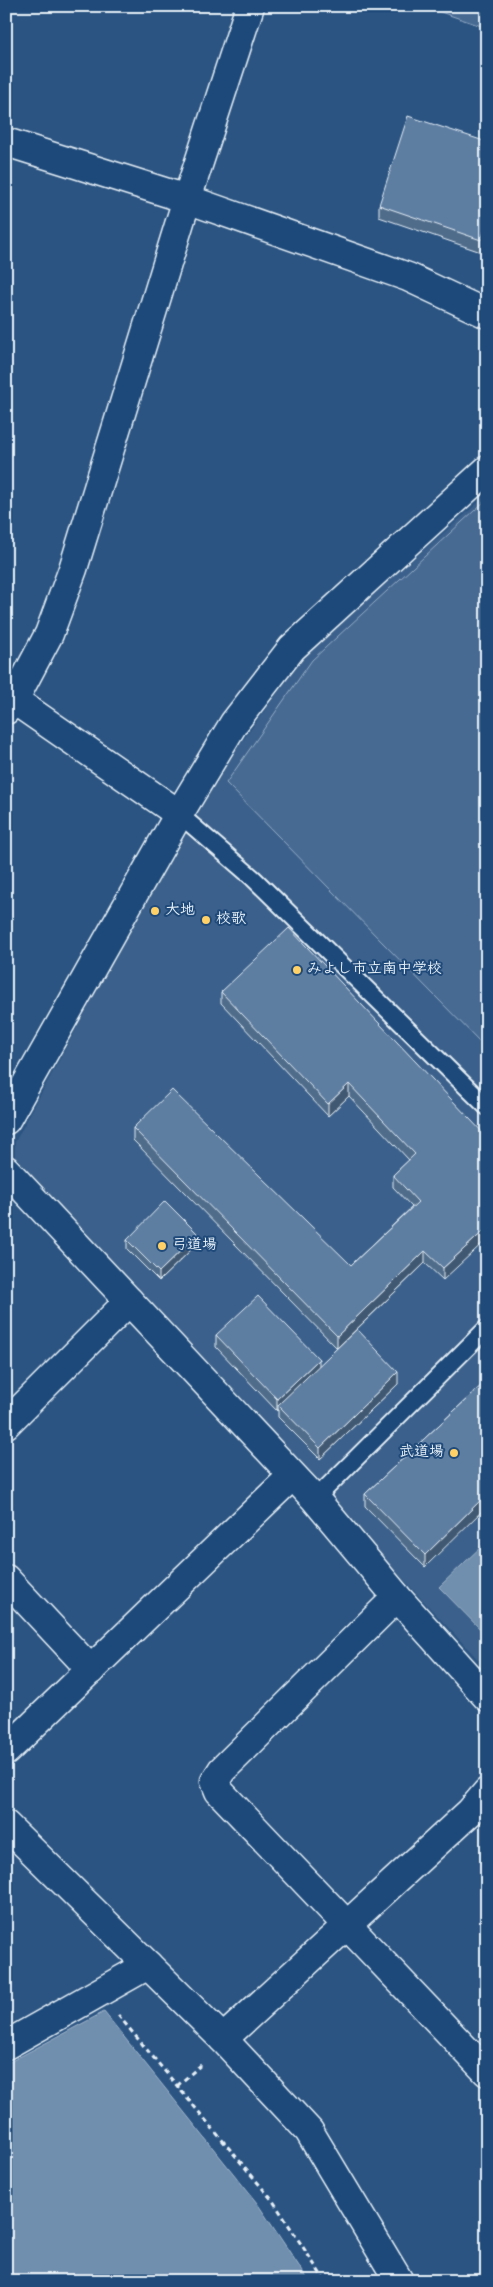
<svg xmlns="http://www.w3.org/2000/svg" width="493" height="2287" font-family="Dekko,'Klee One',sans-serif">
  <rect width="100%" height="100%" fill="#2b5482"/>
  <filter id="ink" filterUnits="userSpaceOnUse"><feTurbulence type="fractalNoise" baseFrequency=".02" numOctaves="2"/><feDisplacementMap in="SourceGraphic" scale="10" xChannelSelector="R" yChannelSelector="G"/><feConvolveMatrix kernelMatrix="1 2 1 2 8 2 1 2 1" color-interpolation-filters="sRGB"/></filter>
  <g filter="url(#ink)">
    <path fill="#3a608b" d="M487 495V1669L15 1164V1142L200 799 308 651Z"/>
    <g fill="#476b93" stroke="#98aec6">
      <path d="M423 6H487V28Z"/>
      <path d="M487 499V1049L226 783 312 660Z"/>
    </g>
    <g fill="#708ead" stroke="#a0b6cb">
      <path d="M487 1541V1636L439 1587Z"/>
      <path d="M104 2012 257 2203 309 2281H6V2064Z"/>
    </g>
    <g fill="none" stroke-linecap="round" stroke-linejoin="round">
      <g stroke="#e8f1f8" stroke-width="20">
        <g id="lane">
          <path d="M179 814 253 878 487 1107"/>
          <path d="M315 1499 487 1328"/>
        </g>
      </g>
      <g stroke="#e8f1f8" stroke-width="31">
        <g id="street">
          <path d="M6 142 187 199 408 277 487 314"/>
          <path d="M14 700 179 814"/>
          <path d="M6 1120 179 814 234 723 292 648 487 470"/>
          <path d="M6 1170 315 1499 397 1597 487 1697"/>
          <path d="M6 1424 129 1301"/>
          <path d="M6 1579 91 1670"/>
          <path d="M397 1597 222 1770 215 1781 219 1791 487 2072"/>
          <path d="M6 1751 292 1476"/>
          <path d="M6 1825 223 2039 309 2131 399 2281"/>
          <path d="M223 2039 470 1812 487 1792"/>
          <path d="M6 2045 148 1965"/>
        </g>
      </g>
      <g stroke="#e8f1f8" stroke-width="31">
        <path id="secondary" d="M6 710 14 700 49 634 73 569 187 199 250 6"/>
      </g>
      <g stroke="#e8f1f8" stroke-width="3" stroke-dasharray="5 4" stroke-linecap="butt">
        <path d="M118 2015 273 2201 325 2281"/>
        <path d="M177 2086 202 2064"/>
      </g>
      <use href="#lane" stroke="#1f4a7a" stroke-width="16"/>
      <use href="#street" stroke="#1f4a7a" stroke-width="28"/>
      <use href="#secondary" stroke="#1f4a7a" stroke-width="28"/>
    </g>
    <g fill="#506c8a" stroke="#e8f1f8">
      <path d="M487 142 481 252 379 217V205Z"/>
      <path d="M221 992 487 1137 443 1280 425 1263 357 1329 398 1384 320 1459 278 1417V1409L277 1411 216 1347V1335L319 1366 337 1348 133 1140V1128L351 1265 412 1207 393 1187V1175L409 1160 349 1096 328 1116 221 1003Z"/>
      <path d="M127 1240 198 1243 159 1281 127 1249Z"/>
      <path d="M483 1384 425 1567 365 1506V1494Z"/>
    </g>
    <g fill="#415871" stroke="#e8f1f8">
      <path d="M487 223V235L481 252V240Z"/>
      <path d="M349 1084V1096L328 1116V1104Z"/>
      <path d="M487 1228V1239L443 1280V1268Z"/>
      <path d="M198 1234V1243L159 1281V1272Z"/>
      <path d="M425 1251V1263L337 1348V1336Z"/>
      <path d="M319 1359V1371L278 1405V1409L277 1411V1399Z"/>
      <path d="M398 1372V1384L320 1459V1448Z"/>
      <path d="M487 1494V1506L425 1567V1555Z"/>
    </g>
    <g fill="#5d7da1" stroke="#e8f1f8">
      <path d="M408 116 487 142V223L481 240 379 205Z"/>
      <path d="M289 928 487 1137V1228L443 1268 425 1251 337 1336 133 1128 172 1090 351 1265 418 1202 393 1175 415 1154 349 1084 328 1104 221 992Z"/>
      <path d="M165 1201 198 1234 159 1272 127 1240Z"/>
      <path d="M258 1296 319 1359 277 1399 216 1335Z"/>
      <path d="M357 1329 398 1372 320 1448 278 1405Z"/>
      <path d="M483 1384 487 1388V1494L425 1555 365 1494Z"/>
    </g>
  </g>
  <g fill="#ffd166" stroke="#1f4a7a" stroke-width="2">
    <circle cx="155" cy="911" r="5"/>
    <circle cx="206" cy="920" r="5"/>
    <circle cx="297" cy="970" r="5"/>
    <circle cx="162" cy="1246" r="5"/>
    <circle cx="454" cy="1453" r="5"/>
  </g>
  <g text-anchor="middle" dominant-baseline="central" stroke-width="4" stroke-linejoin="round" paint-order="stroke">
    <g font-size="15" font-weight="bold" fill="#e8f1f8" stroke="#1f4a7a" text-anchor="start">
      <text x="165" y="911">大地</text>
      <text x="216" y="920">校歌</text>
      <text x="307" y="970">みよし市立南中学校</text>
      <text x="172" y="1246">弓道場</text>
      <text x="444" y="1453" text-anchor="end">武道場</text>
    </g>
  </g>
  <rect width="493" height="2287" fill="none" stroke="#1f4a7a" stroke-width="25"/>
  <rect x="12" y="12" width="468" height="2262" fill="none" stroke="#e8f1f8" stroke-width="2" filter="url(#ink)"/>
</svg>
